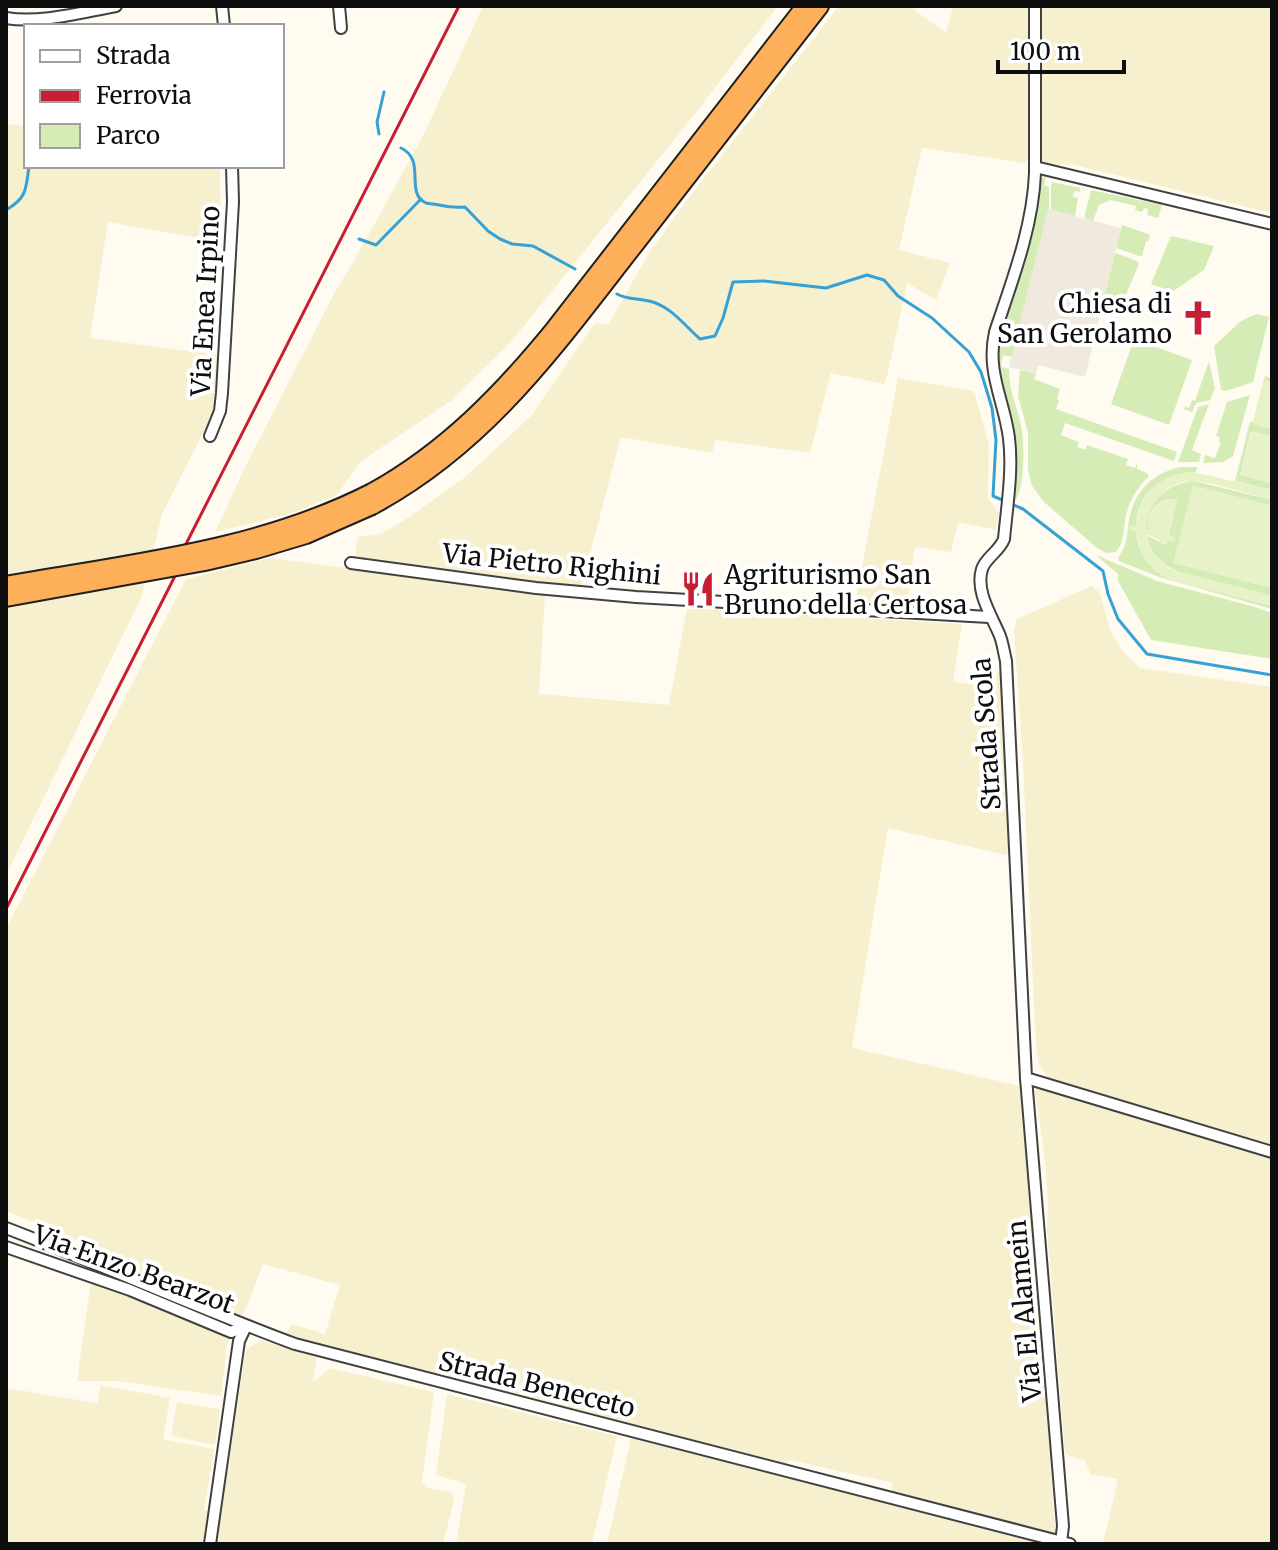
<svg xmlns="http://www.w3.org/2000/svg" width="1278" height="1550" font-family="Merriweather,serif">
  <rect width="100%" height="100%" fill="#fffbf0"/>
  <g fill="#f7f0ce">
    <path d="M483 6H778L687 124 511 342 452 400 360 462 337 495 289 514 215 532 247 463 336 290 355 259 423 136Z"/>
    <path d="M839 6H909L946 33 953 6H1029V157L1025 163 922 148 899 250 950 263 936 300 907 283 887 377 884 384 831 373 810 453 716 440 712 453 621 437 581 588 355 559 357 537 381 534 409 517 464 478 531 416 595 323 608 325 649 253 687 200Z"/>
    <path d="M1041 6H1272V213L1074 165 1041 164Z"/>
    <path d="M6 124 26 126V166H220L221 242 108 222 90 338 219 355 216 407 162 514 142 596 6 875Z"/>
    <path d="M898 378 974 391 989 445 988 498 999 514 996 530 958 522 951 552 915 547 906 606 904 608 856 606 858 587Z"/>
    <path d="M270 558 545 594 539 694 669 705 687 608 962 624 953 682 996 687 997 671 1002 672 1010 846 1006 855 888 828 852 1048 1020 1086 1035 1249 1056 1544H607L631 1438 887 1503 893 1483 789 1460 787 1465 355 1356 285 1335 292 1324 325 1334 340 1285 263 1264 248 1304 227 1345 221 1396 118 1381H77L90 1288 92 1247 6 1211V929L186 579Z"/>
    <path d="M1092 586 1100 593 1110 630 1123 651 1140 668 1272 687V1148L1075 1090 1048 1078 1039 1065 1036 1047 1023 763 1014 631 1017 619Z"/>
    <path d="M1038 1087H1043L1272 1156V1544H1103L1118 1479 1091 1475 1085 1461 1065 1454 1047 1228 1048 1203 1044 1153 1035 1090Z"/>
    <path d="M261 1340 317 1358 313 1382 330 1368 434 1392 422 1482 428 1488 452 1492 454 1501 443 1544H6V1388L97 1403 101 1385 170 1398 163 1439 214 1449 204 1511 221 1513 246 1350Z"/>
    <path d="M447 1394 617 1436 592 1544H456L466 1484 436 1475Z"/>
    <path d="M177 1402 220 1409 215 1445 171 1436Z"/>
  </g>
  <g fill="#d6ecb7">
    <path d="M1046 177 1044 185 1049 187V210L1012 357 1003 355 1001 367 1009 369C1008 390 1019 410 1022 431 1024 448 1025 484 1016 500L1010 499 1013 461 995 353 1038 184 1042 178Z"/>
    <path d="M1052 182 1080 188V192L1074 191 1073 197 1078 198 1075 216 1051 210V187Z"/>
    <path d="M1091 190 1162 205 1158 218 1147 215 1148 209 1144 208 1142 212 1135 210 1136 206 1110 200 1099 205 1093 221 1084 218Z"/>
    <path d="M1122 225 1148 234 1150 236 1148 241H1146L1142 256H1139L1116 248Z"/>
    <path d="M1171 236 1214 246 1204 270 1172 292 1151 284Z"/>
    <path d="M1115 253 1137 261 1139 264 1125 297 1123 296 1118 305 1103 301Z"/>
    <path d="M1256 314 1269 317 1253 382 1226 391 1221 390 1214 346 1241 321Z"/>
    <path d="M1134 339 1192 360 1169 425 1111 404Z"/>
    <path d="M1209 361 1215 388 1210 400 1196 403 1192 412 1184 409 1185 406 1189 408 1192 400 1195 401Z"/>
    <path d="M1020 370 1036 374 1034 379 1060 389 1057 399 1059 400 1056 409 1177 452 1174 461 1065 423 1061 435 1079 442 1077 447 1085 450 1087 445 1128 459 1126 465 1135 468 1137 462V469L1147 473 1149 476C1138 487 1130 499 1126 515 1123 528 1125 541 1116 552L1106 553 1097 548 1044 502 1032 486 1028 470V433L1018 396Z"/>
    <path d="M1265 376 1272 378V382L1265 380 1254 424 1272 429V436L1251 432 1240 475 1272 483V490L1235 481 1250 422H1253Z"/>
    <path d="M1250 395 1233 456 1223 462 1203 463 1205 455 1215 458 1221 443 1219 442 1220 437 1216 436 1227 402Z"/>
    <path d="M1209 404 1192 450 1201 454 1199 462H1178L1198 407Z"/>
    <path d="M1181 467H1197L1196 472C1176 473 1153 482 1143 500 1128 527 1137 561 1164 576 1175 582 1188 584 1199 587 1224 593 1248 600 1272 606V609L1159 577 1119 561 1118 558C1127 546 1127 534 1129 520 1134 492 1152 473 1181 467Z"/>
    <path d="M1194 481 1272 500V506L1193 486 1174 563 1272 588V596L1179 572C1161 564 1151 554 1146 535L1166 545 1177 500C1158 497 1146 511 1149 530L1146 529C1147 501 1166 484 1194 481Z"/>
    <path d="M1096 555 1157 581 1255 607 1272 613V659L1151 640 1118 581V574Z"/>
  </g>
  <g fill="#e7f2c9">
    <path d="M1265 380 1272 382V429L1253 424Z"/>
    <path d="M1252 431 1272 436V483L1240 475Z"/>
    <path d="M1193 472 1272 490V500C1250 495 1214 482 1193 481 1166 481 1147 503 1146 529L1149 530C1147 511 1157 498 1177 500L1168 535 1175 537 1174 542 1167 540 1166 545 1152 536 1147 535C1150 552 1159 563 1175 571L1272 596V606C1251 601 1231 595 1210 590 1174 581 1142 576 1136 532L1129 530 1130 525 1136 526C1138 495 1161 473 1193 472Z"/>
    <path d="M1193 486 1272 506V588L1173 563Z"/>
  </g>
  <path fill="#f0eade" d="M1048 209 1121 228 1085 377 1038 365 1036 374 1009 367Z"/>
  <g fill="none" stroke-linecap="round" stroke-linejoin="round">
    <g stroke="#35a1d4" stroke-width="3">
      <path d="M379 134 377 122 384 92"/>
      <path d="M401 148C427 160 404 193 426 203 430 204 435 204 439 205 448 207 455 208 465 207L488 231 500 239 512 244 533 246 575 269"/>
      <path d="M6 210C27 198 26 189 29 166"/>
      <path d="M359 239 376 245 421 199"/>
      <path d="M617 294C628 300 637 298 649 301 671 306 684 325 700 339L715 336 723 318 733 282 764 281 826 288 867 275 884 280 898 296 932 318 969 352 981 372 992 408 996 440 993 496 1023 509 1103 571 1108 594 1118 619 1147 654 1272 675"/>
    </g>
    <g stroke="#414141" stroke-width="14">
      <g id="minor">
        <path d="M222 6 224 26"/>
        <path d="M339 6 341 28"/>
        <path d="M1035 6V173C1033 227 1012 281 995 332 986 372 1004 400 1009 438 1013 471 1007 506 1004 539 999 552 986 557 982 569 975 592 992 616 1000 636 1003 644 1004 653 1006 661L1026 1078 1272 1152"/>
        <path d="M6 18C40 24 82 12 116 6"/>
        <path d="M1035 167 1272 224"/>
        <path d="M210 436 220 411 222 393 233 202 232 166"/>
        <path d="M351 563 536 588 636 597 989 617"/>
        <path d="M1026 1078 1063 1526 1061 1542"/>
        <path d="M6 1228C103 1265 198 1308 295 1344L1070 1544"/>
        <path d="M6 1247 130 1290 231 1332 246 1326"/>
        <path d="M210 1544 239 1341 246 1326"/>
      </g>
    </g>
    <g stroke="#1f1f1f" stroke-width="20">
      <g id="trunk">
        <path d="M372 492C446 451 502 393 555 328L805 6"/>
        <path d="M372 506C489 443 557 344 637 242 698 163 759 85 820 6"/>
      </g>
    </g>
    <use href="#minor" stroke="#fff" stroke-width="10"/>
    <use href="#trunk" stroke="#fdaf59" stroke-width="16"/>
    <g stroke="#c61f34" stroke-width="3">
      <path d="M186 544 459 6"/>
      <path d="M6 909 175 576"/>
    </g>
    <g stroke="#1f1f1f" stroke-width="20" stroke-linecap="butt">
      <g id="trunk-bridge">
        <path d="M6 585C130 563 259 550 372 492"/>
        <path d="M6 598 205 562 256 550 306 535 372 506"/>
      </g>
    </g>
    <use href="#trunk-bridge" stroke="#fdaf59" stroke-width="16"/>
  </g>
  <defs>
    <g id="church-bare" transform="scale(2.76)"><path d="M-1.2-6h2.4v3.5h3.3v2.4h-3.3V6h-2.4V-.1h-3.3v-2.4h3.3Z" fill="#c61f34" stroke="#fff" stroke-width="2.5" paint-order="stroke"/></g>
    <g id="restaurant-bare" transform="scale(2.76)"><path d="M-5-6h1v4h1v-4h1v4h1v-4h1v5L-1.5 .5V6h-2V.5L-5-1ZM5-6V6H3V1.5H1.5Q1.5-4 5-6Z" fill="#c61f34" stroke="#fff" stroke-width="2.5" paint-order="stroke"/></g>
  </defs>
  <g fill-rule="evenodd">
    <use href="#church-bare" x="1198" y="318"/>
    <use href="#restaurant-bare" x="698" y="589"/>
  </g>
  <g text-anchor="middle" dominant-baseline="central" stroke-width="8" stroke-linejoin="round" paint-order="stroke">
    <g font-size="26" fill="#0e0e0e" stroke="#fff">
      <text transform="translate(205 301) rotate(-87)">Via Enea Irpino</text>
      <text transform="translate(552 564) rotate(6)">Via Pietro Righini</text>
      <text transform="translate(986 734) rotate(-94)">Strada Scola</text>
      <text transform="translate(134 1269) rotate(20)">Via Enzo Bearzot</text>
      <text transform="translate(1024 1311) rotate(-95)">Via El Alamein</text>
      <text transform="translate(537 1384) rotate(14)">Strada Beneceto</text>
    </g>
    <g font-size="26" fill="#0e0e0e" stroke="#fff" text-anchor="end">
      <text x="1172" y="303">Chiesa di<tspan x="1172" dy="30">San Gerolamo</tspan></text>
      <text x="724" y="574" text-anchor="start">Agriturismo San<tspan x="724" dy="30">Bruno della Certosa</tspan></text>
    </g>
  </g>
  <rect width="1278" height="1550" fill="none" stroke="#0e0e0e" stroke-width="16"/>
  <rect x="24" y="24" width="260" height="144" fill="#ffffff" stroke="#9f9f9f" stroke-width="2"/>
  <rect x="40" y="50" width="40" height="12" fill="#ffffff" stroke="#9f9f9f" stroke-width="2"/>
  <text x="96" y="64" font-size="24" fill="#0e0e0e">Strada</text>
  <rect x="40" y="90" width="40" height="12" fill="#c61f34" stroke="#9f9f9f" stroke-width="2"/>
  <text x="96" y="104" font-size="24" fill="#0e0e0e">Ferrovia</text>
  <rect x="40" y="124" width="40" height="24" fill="#d6ecb7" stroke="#9f9f9f" stroke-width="2"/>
  <text x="96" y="144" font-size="24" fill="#0e0e0e">Parco</text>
  <path d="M998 60v12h126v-12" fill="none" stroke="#0e0e0e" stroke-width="4"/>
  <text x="1010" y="60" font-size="24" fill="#0e0e0e" stroke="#ffffff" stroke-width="6" paint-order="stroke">100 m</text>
</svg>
